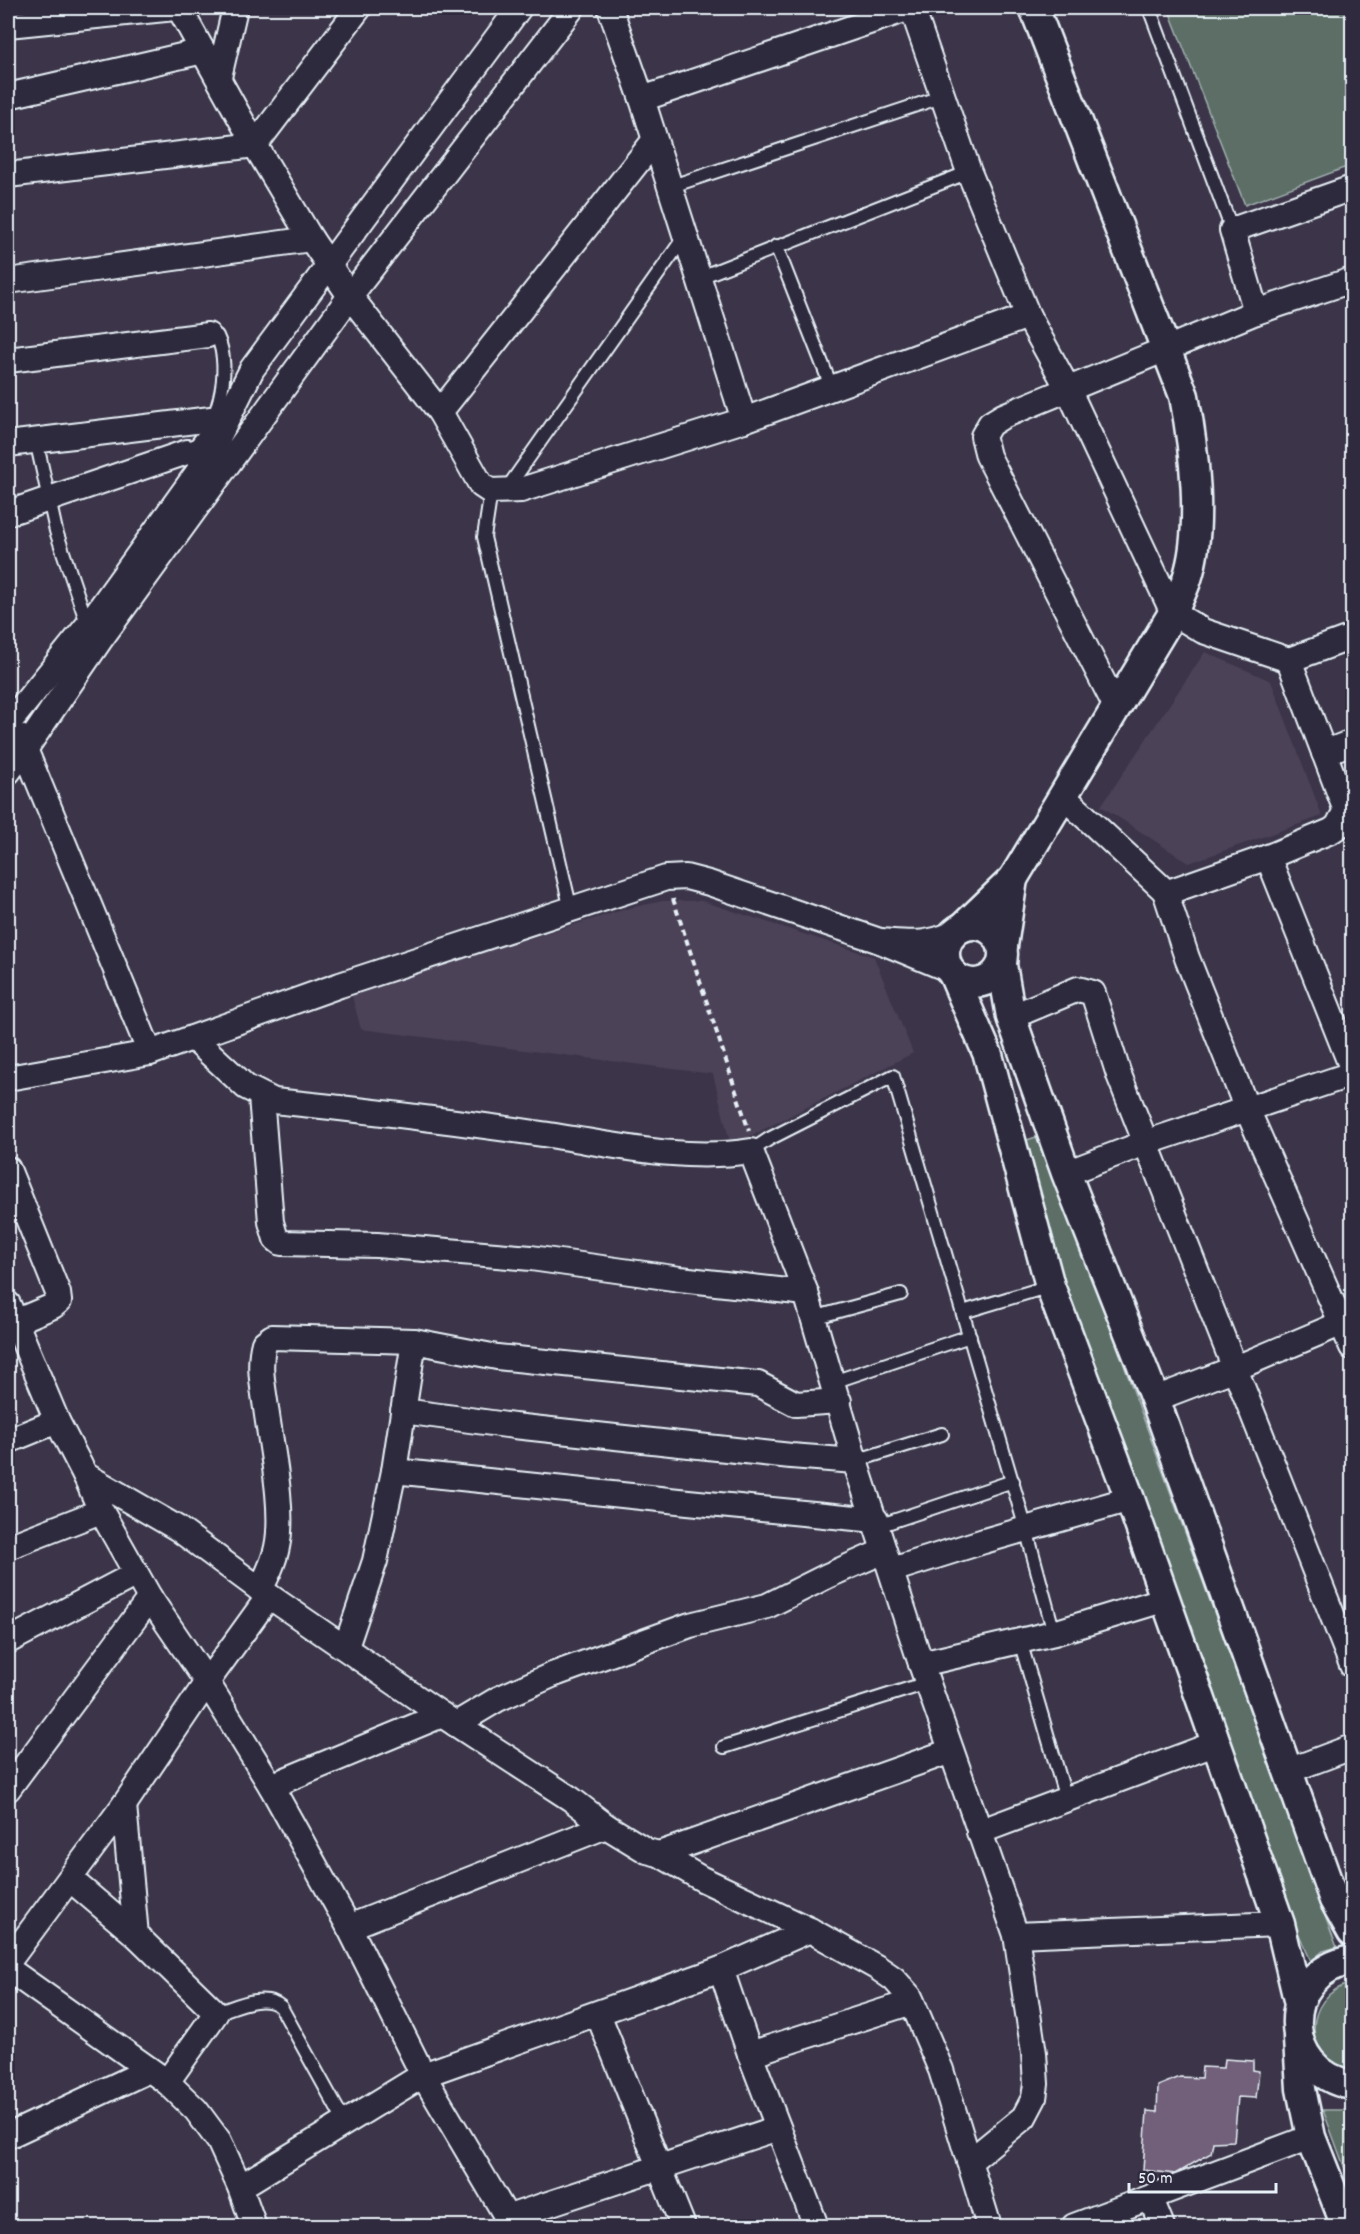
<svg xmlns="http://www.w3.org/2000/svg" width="1360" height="2234" font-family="Dekko,sans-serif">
  <rect width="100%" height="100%" fill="#3c3549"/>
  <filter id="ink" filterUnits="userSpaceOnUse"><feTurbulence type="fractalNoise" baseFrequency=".0167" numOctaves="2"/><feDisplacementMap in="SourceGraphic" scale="12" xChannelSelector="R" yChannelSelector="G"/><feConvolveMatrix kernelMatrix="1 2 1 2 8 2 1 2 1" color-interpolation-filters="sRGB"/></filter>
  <g filter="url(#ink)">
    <g fill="#4c4258">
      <path d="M1205 652 1271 681 1322 816 1189 863 1101 806Z"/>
      <path d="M663 901H702L874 957 913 1053 731 1146 713 1074 361 1029 351 992 630 908Z"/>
    </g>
    <g fill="#5b6e66" stroke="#a2b0af" stroke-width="1.5">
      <path d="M1168 8H1352V165L1245 205Z"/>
      <path d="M1036 1137 1113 1335 1326 1919 1337 1947 1323 1951 1311 1961 1297 1930 1081 1342 1050 1247 1024 1141Z"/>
      <path d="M1352 1983V2069C1303 2066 1300 1995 1352 1983Z"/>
      <path d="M1323 2110H1352V2188Z"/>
    </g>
    <path fill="#72607a" stroke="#e8f1f8" stroke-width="1.5" d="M1224 2059 1253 2061V2070L1259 2071 1256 2098 1238 2097 1234 2141 1213 2142 1211 2153 1175 2174 1143 2170 1147 2111 1157 2112 1158 2086 1180 2077 1201 2078 1202 2067 1223 2068Z"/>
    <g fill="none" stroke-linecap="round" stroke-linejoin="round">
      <g stroke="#e8f1f8" stroke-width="16">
        <g id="service">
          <path d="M1149 8 1232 230"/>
          <path d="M669 187 941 97"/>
          <path d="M776 246 831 386"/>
          <path d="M698 278 969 172"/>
          <path d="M36 440 56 531 88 626"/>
          <path d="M187 452C218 432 233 369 217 336L208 335"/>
          <path d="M506 490 685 236"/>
          <path d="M491 491 484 537 571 910"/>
          <path d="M751 1151 769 1139 893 1076 1026 1529 1054 1633"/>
          <path d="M963 1312 1050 1286"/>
          <path d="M813 1318 901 1294"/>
          <path d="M833 1382 970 1336"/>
          <path d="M855 1461 942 1434"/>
          <path d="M878 1526 1013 1481"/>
          <path d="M1020 1641 1066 1799"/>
          <path d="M724 1747 927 1683"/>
          <path d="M216 2013C235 2007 264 1992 281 2007L345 2123"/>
        </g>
      </g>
      <g stroke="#e8f1f8" stroke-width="28">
        <g id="minor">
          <path d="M179 8 255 145 311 239 350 296 440 412 481 485 490 491 521 490 744 420 1028 316"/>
          <path d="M610 8 642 99 744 420"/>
          <path d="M912 8 969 172 1028 316 1068 389 1173 613 1203 631 1289 660 1352 637"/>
          <path d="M8 25 175 8"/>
          <path d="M219 77 235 8"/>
          <path d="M8 96 203 51"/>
          <path d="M642 99 910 8"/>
          <path d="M8 175 255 145 359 8"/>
          <path d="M8 281 311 239"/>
          <path d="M1256 312 1232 230 1352 188"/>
          <path d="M8 360 208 335"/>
          <path d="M440 412 654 141"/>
          <path d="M8 444 211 419"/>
          <path d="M8 513 187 452"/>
          <path d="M1289 660 1351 824"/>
          <path d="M1116 707 988 456 983 436 990 424 1003 416 1256 312 1352 280"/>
          <path d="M8 724 88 625 208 458 252 369 519 8"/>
          <path d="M20 737 150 1053"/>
          <path d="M1324 753 1352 742"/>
          <path d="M8 772 26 748 100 640 350 296 572 8"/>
          <path d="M1062 795 1165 891H1171L1268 857 1331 831 1337 827 1346 810 1352 809"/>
          <path d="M1268 857 1352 1068"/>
          <path d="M1165 891 1187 958 1247 1109 1352 1347"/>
          <path d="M950 970 880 941C911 943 926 946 955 933"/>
          <path d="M1011 1017 1078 989 1093 993 1119 1075 1352 1665"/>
          <path d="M193 1038 246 1087 274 1101C364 1110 453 1121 542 1134 612 1144 681 1162 751 1151L806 1293 855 1461 921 1664 1016 1935 1034 2053 1036 2084 1034 2098 1024 2117 969 2162"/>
          <path d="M8 1078 150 1053 340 985 666 878 686 877 709 883 880 941"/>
          <path d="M261 1096 271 1222 276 1239 281 1243 377 1245 531 1258 680 1279 806 1293"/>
          <path d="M8 1169 58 1293 59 1301 53 1306 8 1325"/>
          <path d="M1066 1173 1145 1143 1352 1074"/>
          <path d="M8 1304 57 1421 85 1475 101 1511 150 1598 207 1682 271 1786 349 1927 423 2075 512 2226"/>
          <path d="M1155 1399 1236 1368 1352 1319"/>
          <path d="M403 1411 514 1426 791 1456 855 1461"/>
          <path d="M8 1441 57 1421"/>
          <path d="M394 1471 414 1341 497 1357 758 1384 796 1404 839 1401"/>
          <path d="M85 1475 177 1528 269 1596 442 1715 571 1799 606 1826 647 1851 659 1854 702 1879 810 1930 878 1968 894 1979 910 1997 941 2070 989 2226"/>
          <path d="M8 1547 101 1511"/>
          <path d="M892 1570 984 1541 1130 1499"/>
          <path d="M260 1590C267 1576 274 1562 277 1547 285 1510 271 1446 266 1408 263 1386 258 1365 264 1343L272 1337 414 1341"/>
          <path d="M8 1641 136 1574"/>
          <path d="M346 1647 375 1561 394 1471 688 1502 876 1520"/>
          <path d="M921 1664 1054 1633 1166 1599"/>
          <path d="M456 1724 498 1699 552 1675 690 1625 767 1606 827 1576 884 1551"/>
          <path d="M1288 1771 1352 1747"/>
          <path d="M271 1786 442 1715"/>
          <path d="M8 1789 150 1598"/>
          <path d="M124 1805 136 1935"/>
          <path d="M979 1832 1217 1743"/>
          <path d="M659 1854 951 1751"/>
          <path d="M70 1879 136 1935 216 2013 167 2082"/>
          <path d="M349 1927 606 1826"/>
          <path d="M1016 1935 1280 1924"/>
          <path d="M8 1962 124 1805 207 1682 269 1596"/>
          <path d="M8 1969 167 2082 196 2110 219 2141 240 2187 254 2226"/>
          <path d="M721 1969 750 2054 816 2226"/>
          <path d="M598 2014 683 2226"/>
          <path d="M750 2054 912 2002"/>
          <path d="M8 2136 149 2070"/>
          <path d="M240 2187 423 2075 721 1969 810 1930"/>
          <path d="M1151 2199 1162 2226"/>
          <path d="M503 2226 506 2218 778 2128"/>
          <path d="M1074 2226 1311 2137"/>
        </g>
      </g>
      <g stroke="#e8f1f8" stroke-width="33">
        <g id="tertiary">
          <path d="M1013 879 1173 613C1177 602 1183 591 1187 579 1204 528 1194 448 1184 396L1034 8"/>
          <circle cx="974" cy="954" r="29"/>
          <path d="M963 927 1013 879 1003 946"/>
          <path d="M1002 965 1011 1017 1066 1173 1155 1399 1334 1900 1352 1932"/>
          <path d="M953 974 988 1055 1050 1286 1130 1499 1280 1924 1299 2004"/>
          <path d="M1352 1960C1278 1973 1279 2072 1352 2085"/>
          <path d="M1298 2039 1301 2089 1311 2137 1346 2226"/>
        </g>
      </g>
      <path stroke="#e8f1f8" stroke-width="4" stroke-dasharray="6 4.5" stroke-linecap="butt" d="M673 899 749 1131"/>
      <use href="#service" stroke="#2f2a3d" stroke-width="12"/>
      <use href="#minor" stroke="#2f2a3d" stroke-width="24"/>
      <use href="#tertiary" stroke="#2f2a3d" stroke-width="28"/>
    </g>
  </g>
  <rect width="1360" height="2234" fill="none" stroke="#2f2a3d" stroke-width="30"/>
  <rect x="15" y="15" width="1330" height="2204" fill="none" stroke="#e8f1f8" stroke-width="2" filter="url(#ink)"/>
  <path d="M1129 2183v9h147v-9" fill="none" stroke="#e8f1f8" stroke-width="3"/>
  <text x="1138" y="2183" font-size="18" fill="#e8f1f8" stroke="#2f2a3d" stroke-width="4.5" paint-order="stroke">50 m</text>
</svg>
